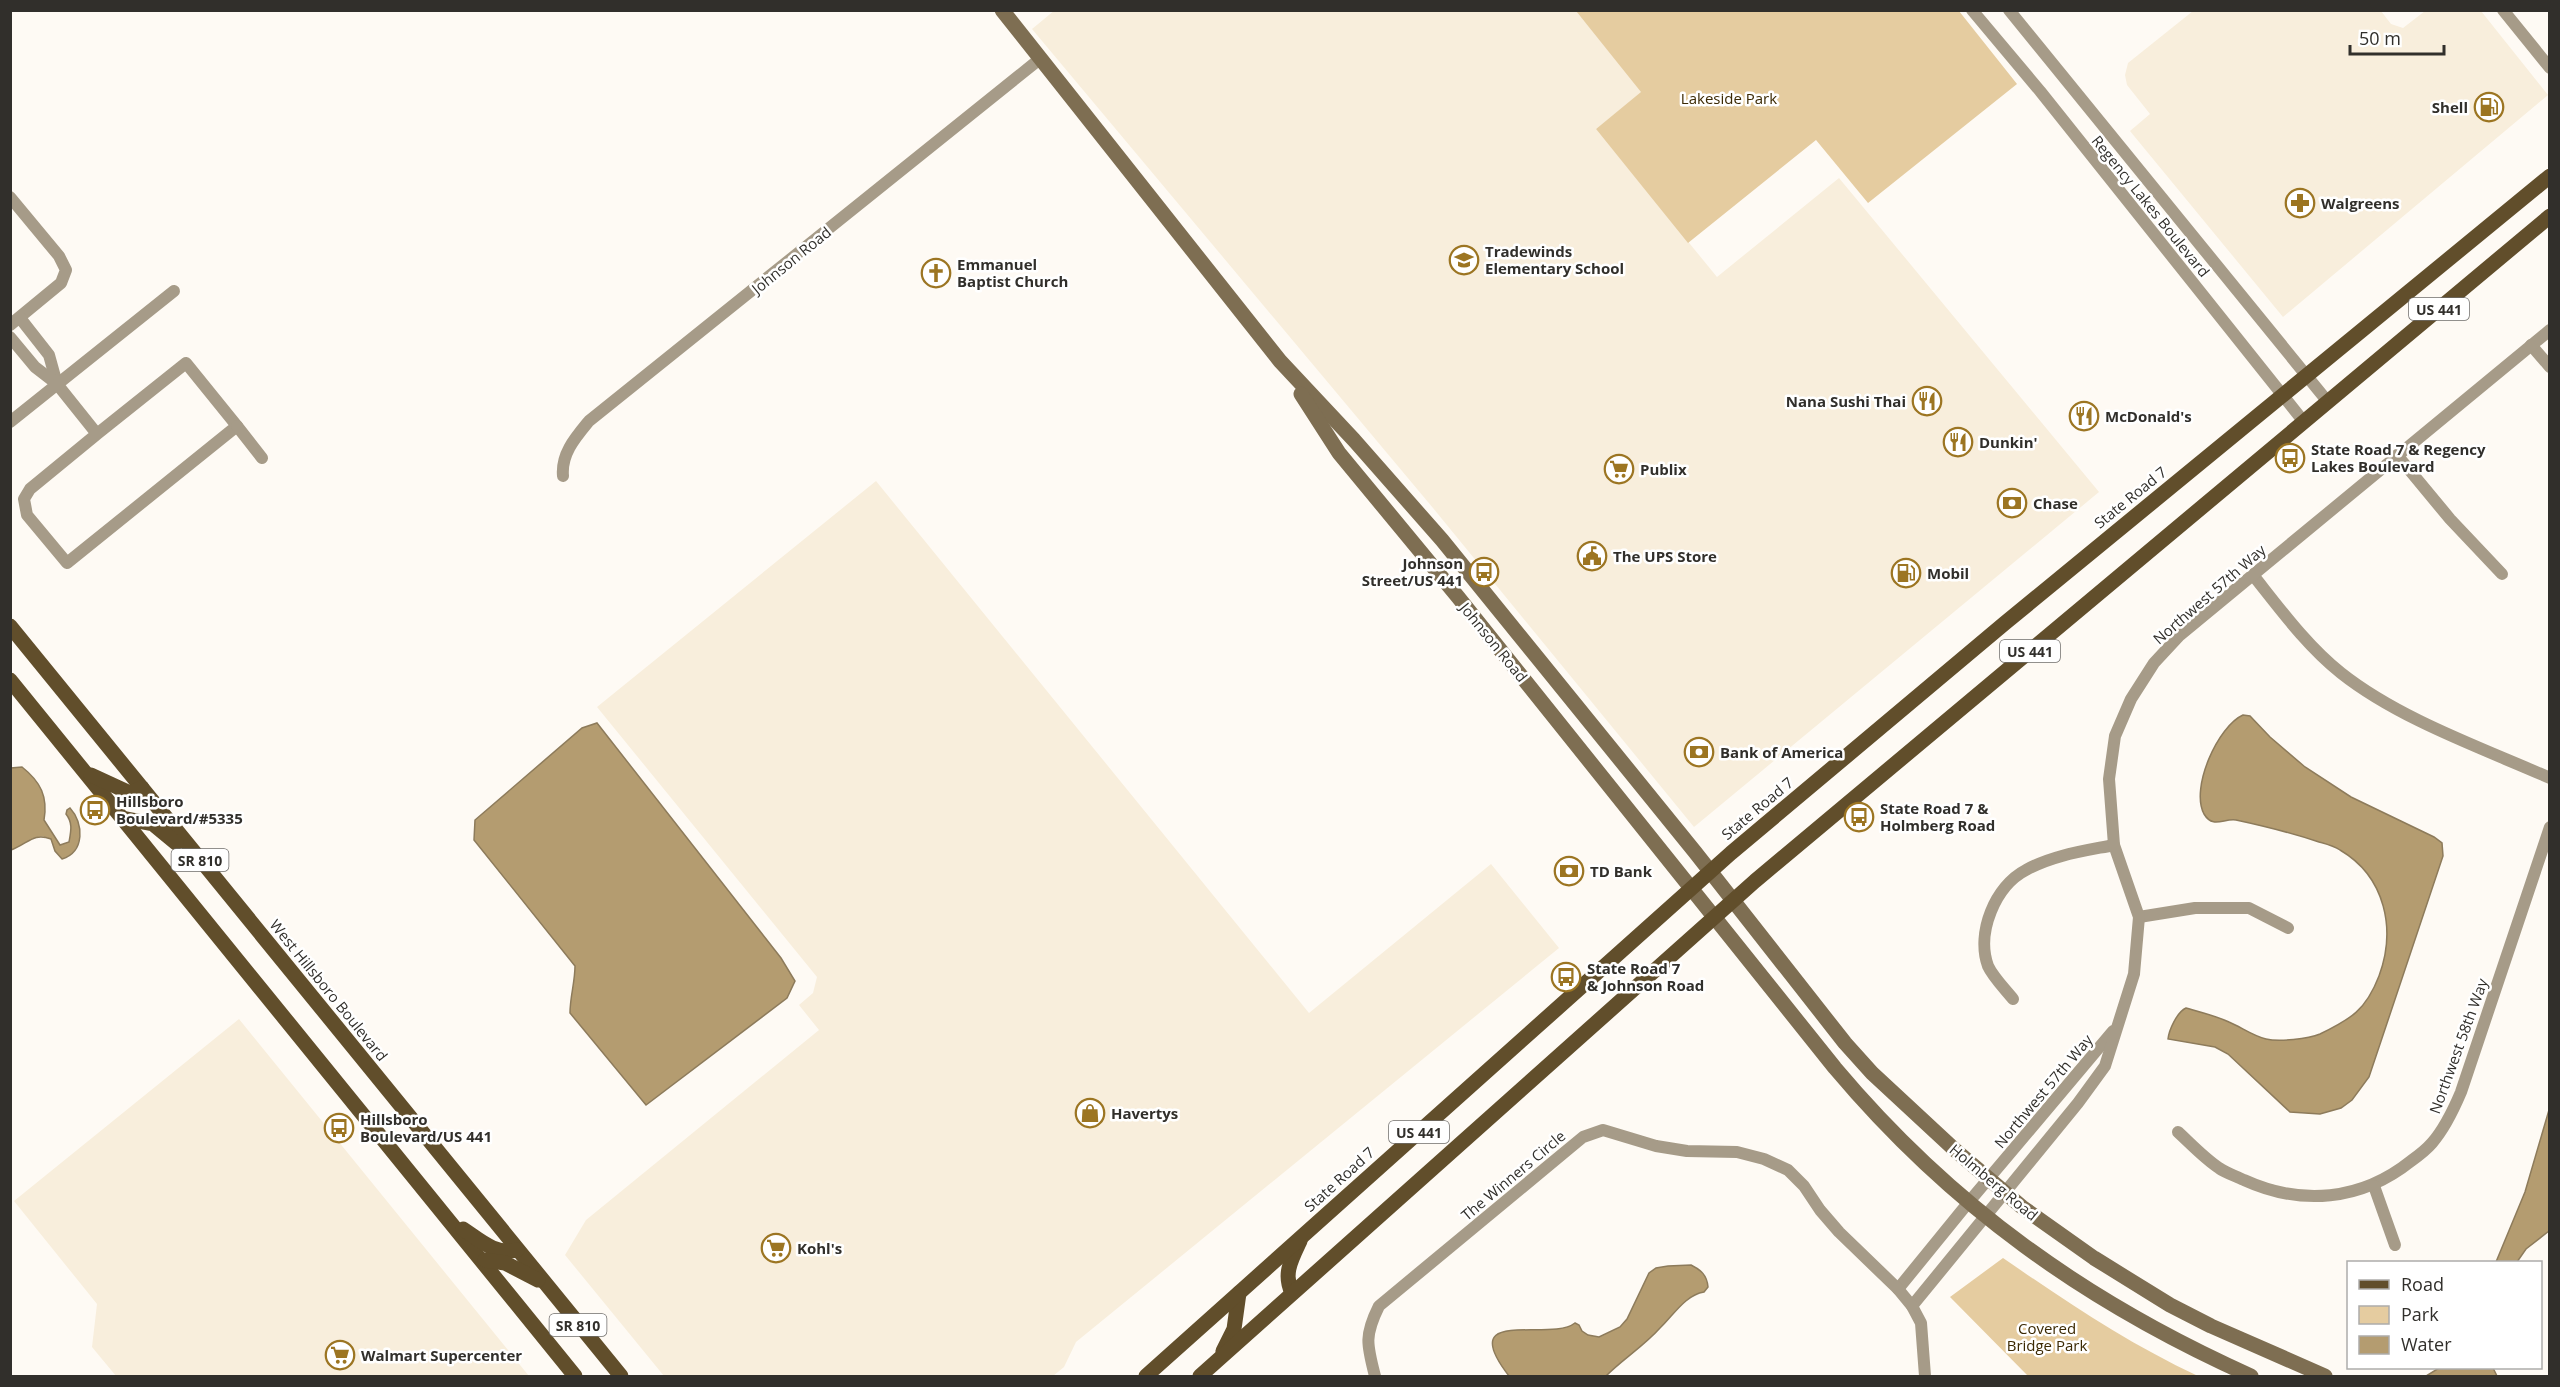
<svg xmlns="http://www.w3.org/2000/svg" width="2560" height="1387" font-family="'Open Sans',sans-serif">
  <rect width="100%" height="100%" fill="#fefaf4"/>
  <g fill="#f8eedc">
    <path d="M1055 10 1576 11 1642 92 1596 129 1717 277 1839 178 2099 492 1694 827 1433 508 1032 29Z"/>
    <path d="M2481 11 2548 95 2283 317 2130 131 2150 114 2127 85 2125 75 2128 63 2193 11H2381L2391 24 2403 28 2425 11Z"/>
    <path d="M876 481 1309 1013 1491 864 1559 948 1076 1342 1064 1367 1053 1376H664L565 1255 586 1220 819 1030 799 1005 813 993 817 977 597 707Z"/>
    <path d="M239 1019 529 1376H116L92 1347 97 1304 14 1201Z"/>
  </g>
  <g fill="#e5cca0">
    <path d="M1576 11H1959L2017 84 1868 203 1816 140 1688 243 1596 129 1641 92Z"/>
    <path d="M2003 1258C2067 1302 2127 1343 2198 1376H2028L1950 1297Z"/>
  </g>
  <g fill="#b49c70" stroke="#8d7b5b" stroke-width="1.5">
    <path d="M2243 715 2250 716 2270 737 2305 767 2351 797 2434 837 2442 843 2443 856 2369 1077 2352 1100 2341 1108 2320 1114 2290 1112 2228 1054 2215 1047 2168 1039C2169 1030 2177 1012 2186 1008 2200 1012 2216 1016 2229 1022 2241 1027 2253 1036 2266 1039 2279 1042 2308 1039 2320 1034 2351 1019 2366 1010 2379 976 2396 930 2386 877 2340 850 2334 846 2326 844 2319 842 2292 833 2264 826 2236 820 2224 818 2213 829 2204 814 2190 788 2218 726 2243 715Z"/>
    <path d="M597 723 781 958 795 981 787 998 646 1105 570 1013C570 997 575 982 575 966L474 840 475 820 582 728Z"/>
    <path d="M22 767C41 782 48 797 44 820L60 845 69 842C71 831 73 823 66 814L67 810 70 808C84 823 85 852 62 859L55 851 51 839C33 832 28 844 11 850V768Z"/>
    <path d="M2549 1110V1231L2526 1249 2517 1262H2496L2525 1192Z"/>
    <path d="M1691 1265C1701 1270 1707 1275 1708 1287L1704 1292C1685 1295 1673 1316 1660 1328 1644 1346 1623 1359 1606 1376H1509C1454 1305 1550 1343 1575 1323L1579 1325 1582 1331 1588 1335 1599 1337 1620 1327 1627 1319 1649 1273 1656 1268 1668 1266Z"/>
    <path d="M2439 1368H2493L2497 1376H2426Z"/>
  </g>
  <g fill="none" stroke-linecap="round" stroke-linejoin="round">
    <g stroke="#a69b88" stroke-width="12">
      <path d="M1972 10 2040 91 2304 422"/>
      <path d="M2009 10 2328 402"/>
      <path d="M2503 10 2550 68"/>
      <path d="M10 197 59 256 66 270 61 283 10 325"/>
      <path d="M20 318 49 355 57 384"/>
      <path d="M10 337 35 367 57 384 97 434 30 489 24 499 27 515 67 563 237 426 186 363 97 434"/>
      <path d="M2531 345 2550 367"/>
      <path d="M10 422 174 291"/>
      <path d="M237 426 262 458"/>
      <path d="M2397 455 2450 519 2502 574"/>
      <path d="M563 476C561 454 575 438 589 421L1041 58"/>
      <path d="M2253 575C2280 609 2307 646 2341 673 2399 719 2482 748 2550 778"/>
      <path d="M2139 917 2195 908H2249L2288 928"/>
      <path d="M2013 999C2005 989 1993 977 1988 966 1976 933 1995 886 2026 870 2053 855 2084 851 2114 845"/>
      <path d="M2178 1132C2191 1144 2204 1158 2219 1168 2226 1173 2236 1176 2244 1180 2301 1206 2361 1201 2411 1161 2418 1156 2426 1150 2432 1143 2445 1128 2453 1111 2461 1092L2550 827"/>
      <path d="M2374 1186 2395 1245"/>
      <path d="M1898 1289 1968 1203 2113 1031"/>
      <path d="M1912 1306 2078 1103 2105 1066 2134 974 2139 917 2114 845 2109 779 2115 736 2131 699 2154 663 2180 635 2550 330"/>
      <path d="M1375 1376C1367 1345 1364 1336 1379 1306L1583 1137 1603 1130 1656 1146 1687 1151 1737 1152 1764 1159 1788 1170 1804 1186 1820 1210 1839 1232 1898 1289 1912 1306 1921 1323 1925 1376"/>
    </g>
    <g stroke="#7e6e52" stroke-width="15">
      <path d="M1002 10 1280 361 1354 440 1442 540 1695 852 1845 1043 1872 1073 1955 1150 2022 1207 2094 1258 2170 1305 2211 1326 2325 1376"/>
      <path d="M1301 394 1339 453 1458 597 1835 1068C1951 1206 2086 1302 2251 1376"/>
    </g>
    <g stroke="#614e2b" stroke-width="15">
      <path d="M10 626 621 1376"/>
      <path d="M10 680 575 1376"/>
      <path d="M91 775 130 793 142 788"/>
      <path d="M122 818 153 824 176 843"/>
      <path d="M463 1229C481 1241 495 1255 517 1250"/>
      <path d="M485 1260 505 1263 538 1280"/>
      <path d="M1292 1293C1283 1274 1291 1260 1300 1241"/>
      <path d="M1223 1351 1234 1329 1239 1293"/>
      <path d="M1146 1376 1731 853 2005 623 2550 176"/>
      <path d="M1200 1376 1755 881 2550 216"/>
    </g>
  </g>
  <defs>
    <g id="fuel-ring" transform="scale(1.5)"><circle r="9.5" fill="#fff" stroke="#9c7522" stroke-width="1.5"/><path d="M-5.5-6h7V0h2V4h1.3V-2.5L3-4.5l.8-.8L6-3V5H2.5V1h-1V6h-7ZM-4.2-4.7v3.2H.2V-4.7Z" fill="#9c7522"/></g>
    <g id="pharmacy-ring" transform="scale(1.5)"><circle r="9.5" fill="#fff" stroke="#9c7522" stroke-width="1.5"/><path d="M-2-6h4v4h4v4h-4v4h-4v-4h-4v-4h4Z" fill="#9c7522"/></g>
    <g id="school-ring" transform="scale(1.5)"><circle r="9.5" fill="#fff" stroke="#9c7522" stroke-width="1.5"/><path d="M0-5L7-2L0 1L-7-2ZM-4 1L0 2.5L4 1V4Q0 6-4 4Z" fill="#9c7522"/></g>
    <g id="church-ring" transform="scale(1.5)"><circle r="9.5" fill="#fff" stroke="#9c7522" stroke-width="1.5"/><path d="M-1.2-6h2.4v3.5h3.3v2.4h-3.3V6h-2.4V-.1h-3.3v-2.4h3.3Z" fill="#9c7522"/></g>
    <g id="restaurant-ring" transform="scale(1.5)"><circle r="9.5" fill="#fff" stroke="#9c7522" stroke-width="1.5"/><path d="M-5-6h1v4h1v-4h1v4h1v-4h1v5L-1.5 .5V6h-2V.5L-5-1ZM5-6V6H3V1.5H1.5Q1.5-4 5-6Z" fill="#9c7522"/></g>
    <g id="bus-ring" transform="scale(1.5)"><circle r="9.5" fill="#fff" stroke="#9c7522" stroke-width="1.5"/><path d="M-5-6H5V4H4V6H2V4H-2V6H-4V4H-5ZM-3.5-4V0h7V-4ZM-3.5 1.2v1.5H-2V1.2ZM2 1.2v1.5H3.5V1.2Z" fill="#9c7522"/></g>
    <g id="supermarket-ring" transform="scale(1.5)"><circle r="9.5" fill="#fff" stroke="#9c7522" stroke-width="1.5"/><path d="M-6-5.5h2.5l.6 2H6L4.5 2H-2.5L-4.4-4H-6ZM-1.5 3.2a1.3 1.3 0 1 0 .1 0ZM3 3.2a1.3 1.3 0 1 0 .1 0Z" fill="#9c7522"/></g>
    <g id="bank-ring" transform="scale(1.5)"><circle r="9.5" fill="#fff" stroke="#9c7522" stroke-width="1.5"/><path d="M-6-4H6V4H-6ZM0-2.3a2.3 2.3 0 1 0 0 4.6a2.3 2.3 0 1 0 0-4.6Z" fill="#9c7522"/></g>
    <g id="civic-ring" transform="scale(1.5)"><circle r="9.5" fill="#fff" stroke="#9c7522" stroke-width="1.5"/><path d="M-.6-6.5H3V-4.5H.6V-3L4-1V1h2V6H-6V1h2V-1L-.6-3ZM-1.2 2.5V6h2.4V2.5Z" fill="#9c7522"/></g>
    <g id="shop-ring" transform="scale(1.5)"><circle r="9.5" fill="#fff" stroke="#9c7522" stroke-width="1.5"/><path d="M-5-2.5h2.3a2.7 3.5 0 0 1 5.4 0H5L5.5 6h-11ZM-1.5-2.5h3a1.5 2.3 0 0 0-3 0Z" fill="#9c7522"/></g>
  </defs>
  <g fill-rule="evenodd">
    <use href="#fuel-ring" x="2489" y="107"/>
    <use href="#pharmacy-ring" x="2300" y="203"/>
    <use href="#school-ring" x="1464" y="260"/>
    <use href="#church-ring" x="936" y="273"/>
    <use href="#restaurant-ring" x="1927" y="401"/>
    <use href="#restaurant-ring" x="2084" y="416"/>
    <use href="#restaurant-ring" x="1958" y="442"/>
    <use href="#bus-ring" x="2290" y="458"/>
    <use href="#supermarket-ring" x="1619" y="469"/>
    <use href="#bank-ring" x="2012" y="503"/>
    <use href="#civic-ring" x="1592" y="556"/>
    <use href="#bus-ring" x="1484" y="572"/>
    <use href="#fuel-ring" x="1906" y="573"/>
    <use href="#bank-ring" x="1699" y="752"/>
    <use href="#bus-ring" x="95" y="810"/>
    <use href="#bus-ring" x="1859" y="817"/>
    <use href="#bank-ring" x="1569" y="871"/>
    <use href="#bus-ring" x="1566" y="977"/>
    <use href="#shop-ring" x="1090" y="1113"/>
    <use href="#bus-ring" x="339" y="1128"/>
    <use href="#supermarket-ring" x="776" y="1248"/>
    <use href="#supermarket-ring" x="340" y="1355"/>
  </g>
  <g text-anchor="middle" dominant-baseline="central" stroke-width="5" stroke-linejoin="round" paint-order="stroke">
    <g fill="#fff" stroke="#6f6d6b" stroke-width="1.5">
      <rect x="2409" y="298" width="60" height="22" rx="4.5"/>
      <rect x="2000" y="640" width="60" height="22" rx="4.5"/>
      <rect x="171.5" y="849" width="57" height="22" rx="4.5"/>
      <rect x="1389" y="1121" width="60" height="22" rx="4.5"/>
      <rect x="549.5" y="1314" width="57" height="22" rx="4.5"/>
    </g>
    <g font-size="14" font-weight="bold" fill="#312f2b">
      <text x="2439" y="309">US 441</text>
      <text x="2030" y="651">US 441</text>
      <text x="200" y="860">SR 810</text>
      <text x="1419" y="1132">US 441</text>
      <text x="578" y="1325">SR 810</text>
    </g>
    <g font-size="15" fill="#3b2903" stroke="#fff">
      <text x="1729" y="98">Lakeside Park</text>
      <text x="2047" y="1328">Covered<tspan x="2047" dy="17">Bridge Park</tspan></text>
    </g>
    <g font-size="15" font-weight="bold" fill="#312f2b" stroke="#fff" text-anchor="start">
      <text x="2468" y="107" text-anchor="end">Shell</text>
      <text x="2321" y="203">Walgreens</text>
      <text x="1485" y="251">Tradewinds<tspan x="1485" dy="17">Elementary School</tspan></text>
      <text x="957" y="264">Emmanuel<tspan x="957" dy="17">Baptist Church</tspan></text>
      <text x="1906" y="401" text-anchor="end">Nana Sushi Thai</text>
      <text x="2105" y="416">McDonald's</text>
      <text x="1979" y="442">Dunkin'</text>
      <text x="2311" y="449">State Road 7 &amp; Regency<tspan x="2311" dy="17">Lakes Boulevard</tspan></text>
      <text x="1640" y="469">Publix</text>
      <text x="2033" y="503">Chase</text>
      <text x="1613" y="556">The UPS Store</text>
      <text x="1463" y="563" text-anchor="end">Johnson<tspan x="1463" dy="17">Street/US 441</tspan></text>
      <text x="1927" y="573">Mobil</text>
      <text x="1720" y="752">Bank of America</text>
      <text x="116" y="801">Hillsboro<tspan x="116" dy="17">Boulevard/#5335</tspan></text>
      <text x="1880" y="808">State Road 7 &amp;<tspan x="1880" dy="17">Holmberg Road</tspan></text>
      <text x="1590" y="871">TD Bank</text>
      <text x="1587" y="968">State Road 7<tspan x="1587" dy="17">&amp; Johnson Road</tspan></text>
      <text x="1111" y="1113">Havertys</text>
      <text x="360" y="1119">Hillsboro<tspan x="360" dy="17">Boulevard/US 441</tspan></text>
      <text x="797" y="1248">Kohl's</text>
      <text x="361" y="1355">Walmart Supercenter</text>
    </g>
    <g font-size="15" fill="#312f2b" stroke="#fff">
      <text transform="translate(2151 206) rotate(51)">Regency Lakes Boulevard</text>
      <text transform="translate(791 260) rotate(-39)">Johnson Road</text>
      <text transform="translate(2130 497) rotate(-39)">State Road 7</text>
      <text transform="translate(2209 594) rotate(-41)">Northwest 57th Way</text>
      <text transform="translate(1494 642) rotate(51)">Johnson Road</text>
      <text transform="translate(1757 808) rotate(-40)">State Road 7</text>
      <text transform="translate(329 990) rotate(51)">West Hillsboro Boulevard</text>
      <text transform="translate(2458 1046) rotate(-70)">Northwest 58th Way</text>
      <text transform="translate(2043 1091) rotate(-50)">Northwest 57th Way</text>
      <text transform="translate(1513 1175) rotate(-40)">The Winners Circle</text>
      <text transform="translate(1339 1179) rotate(-42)">State Road 7</text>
      <text transform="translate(1994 1182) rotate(40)">Holmberg Road</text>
    </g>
  </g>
  <rect width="2560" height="1387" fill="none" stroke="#312f2b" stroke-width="24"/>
  <rect x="2347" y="1261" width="195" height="108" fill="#ffffff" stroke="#adacaa" stroke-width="1.5"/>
  <rect x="2359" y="1280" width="30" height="9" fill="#614e2b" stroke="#adacaa" stroke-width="1.5"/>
  <text x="2401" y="1291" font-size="18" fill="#312f2b">Road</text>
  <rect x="2359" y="1306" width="30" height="18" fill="#e5cca0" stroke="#adacaa" stroke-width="1.5"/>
  <text x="2401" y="1321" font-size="18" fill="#312f2b">Park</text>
  <rect x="2359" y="1336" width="30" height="18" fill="#b49c70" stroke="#adacaa" stroke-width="1.5"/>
  <text x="2401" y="1351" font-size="18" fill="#312f2b">Water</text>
  <path d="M2350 45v9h94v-9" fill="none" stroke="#312f2b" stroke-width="3"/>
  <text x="2359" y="45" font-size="18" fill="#312f2b" stroke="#ffffff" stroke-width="4.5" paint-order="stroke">50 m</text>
</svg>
